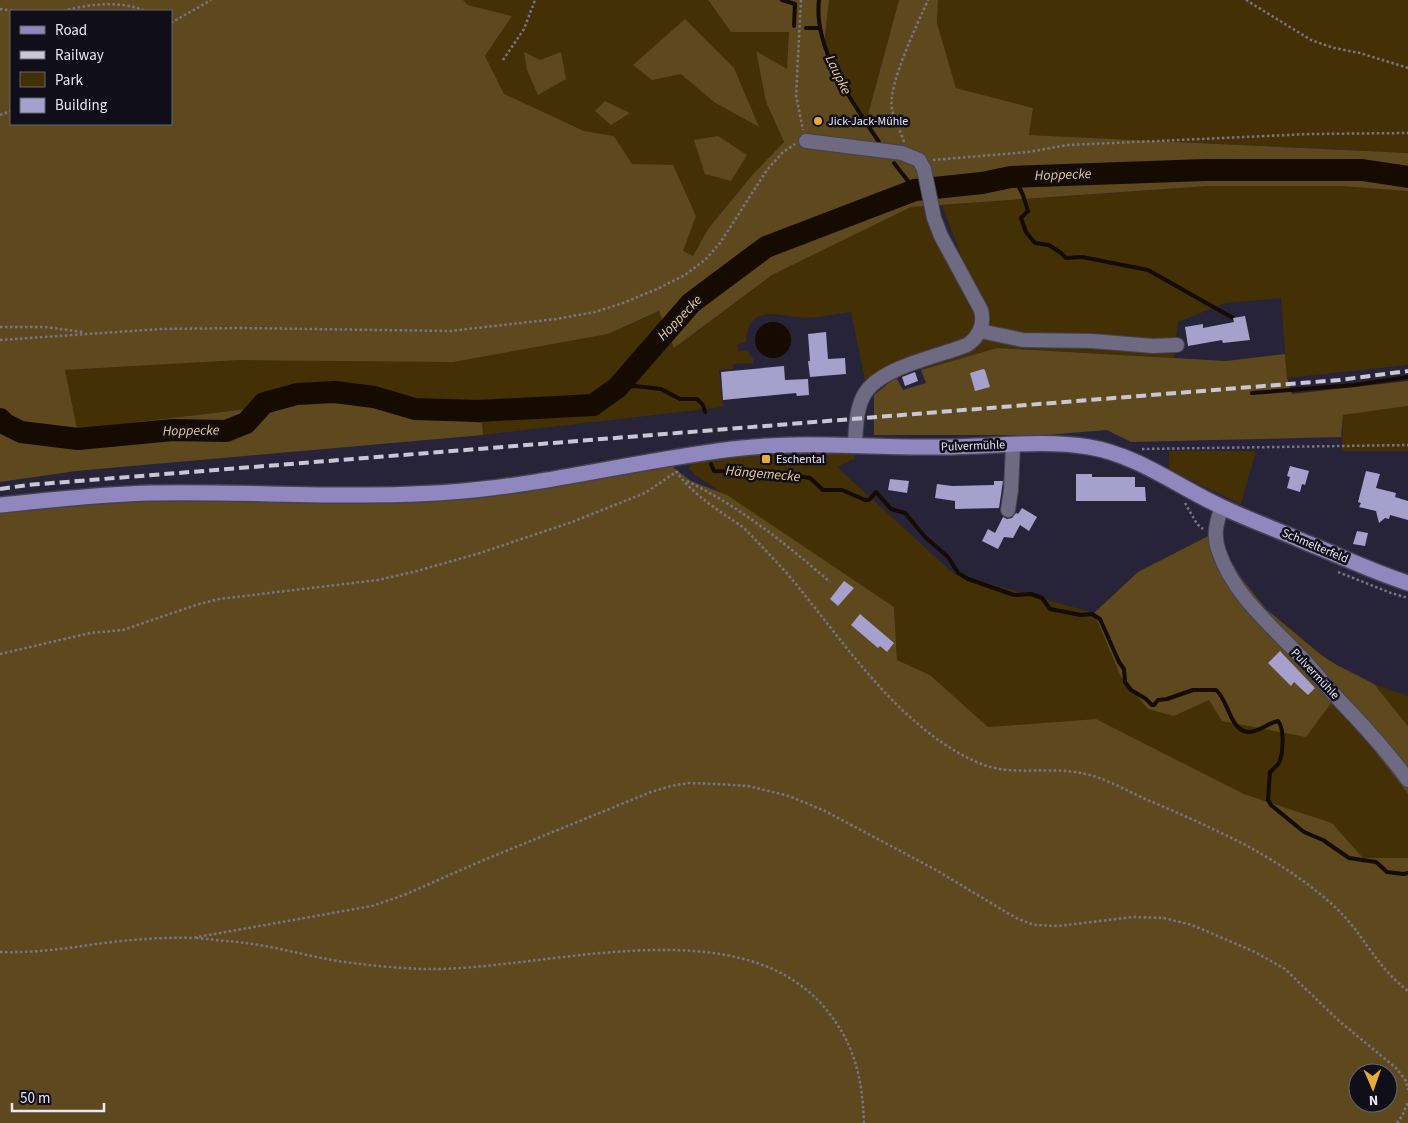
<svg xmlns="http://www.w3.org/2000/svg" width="1408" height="1123" font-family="'Source Sans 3',sans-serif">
  <rect width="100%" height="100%" fill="#272338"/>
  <g fill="#443005">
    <path d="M463 0H708L731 32H790L787 70 756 52 766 102 784 142 753 174 708 229 693 256 682 252 696 215 688 199 632 164 614 136 584 131 504 95 485 56 512 16 468 5Z"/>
    <path d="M829 0H899L866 123 824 45Z"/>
    <path d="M938 0H1408V153L1029 135 1033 108 956 88 937 23Z"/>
    <path d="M1208 186H1339L1408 191V365L1287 378 1281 298 1225 303 1178 322 1174 358 997 348 921 370 902 360 865 380 851 312C837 314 822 317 808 318 782 318 749 300 746 341L737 345 739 352 747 350 753 359V363L733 364V369L719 370 723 407 483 435 482 423 325 400 76 429 65 370 240 360 608 334 660 311 674 348 772 275 911 207 924 206 994 342 942 205Z"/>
    <path d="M1408 406V451H1342L1343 415Z"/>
    <path d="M857 449 854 459 837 467 954 574 1094 613 1121 677 1174 716 1209 699H1334L1408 794V858H1363L1332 823 1244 794 1096 719 988 727 930 675 897 660 894 607 694 474 689 468 693 459 826 450Z"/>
    <path d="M1169 451H1256L1241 504 1169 470Z"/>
    <path d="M1374 684 1408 696V726Z"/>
  </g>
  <g fill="#5e481e" fill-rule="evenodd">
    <path d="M0 0H463L468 5 512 16 485 56 504 94 584 131 614 136 632 164 673 165 696 216 683 251 693 256 708 229 753 174 784 142 766 102 756 51 787 69 789 32H731L708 0H829L824 45 866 122 899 0H938L937 23 956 88 1033 108 1029 135 1408 153V191L1339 186H1208L911 207 772 275 674 348 659 311 608 334 453 362 240 360 65 370 77 429 325 400 482 423 483 435 76 471 0 482ZM11 11H171V124H11Z"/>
    <path d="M685 19 734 68 759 127 714 102 681 74 652 80 633 65Z"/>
    <path d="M524 52 540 60 561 52 566 79 538 95 527 70Z"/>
    <path d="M605 101 630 113 611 125 595 111Z"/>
    <path d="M718 136 747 155 731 181 705 174 694 140Z"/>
    <path d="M997 348 1226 361 1285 354 1287 378 1292 394 1408 381V406L1343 415 1341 437 1131 442 1107 430 1046 435H874V395L896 377 903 390 926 383 921 370Z"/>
    <path d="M669 464 691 481 727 495 894 607 897 660 930 675 988 727 1096 719 1244 794 1332 823 1363 858H1408V1123H0V505L46 500 352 495ZM1358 1073H1388V1103H1358Z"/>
    <path d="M1218 531 1229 558 1242 579 1266 609 1320 654 1335 664 1374 684 1408 726V794L1334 699 1306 737 1222 721 1209 700 1174 716 1148 709 1121 677 1094 613 1138 572Z"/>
  </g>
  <circle fill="#150b00" cx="773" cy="340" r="18"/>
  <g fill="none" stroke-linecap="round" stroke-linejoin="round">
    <g stroke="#150b00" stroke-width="4">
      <path d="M782 0 795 4 794 26"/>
      <path d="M819 0C813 49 853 103 879 142"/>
      <path d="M806 28H819"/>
      <path d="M894 163 915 190"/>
      <path d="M1014 177 1023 195 1028 211 1021 218 1026 232 1035 243 1049 245 1061 253 1066 258 1082 257 1148 270 1233 318"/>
      <path d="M617 388 635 386 661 389 680 399H697L703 405 705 412"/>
      <path d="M1252 393 1354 385 1408 377"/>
      <path d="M711 464 714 471 770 472 810 478 823 490H842L865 500H869L876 492 891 509 905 513 925 537 948 557 958 573 968 579 1014 595 1031 594 1042 598 1050 609 1081 615 1092 614 1100 619 1119 662 1124 669 1125 682 1131 690 1146 699 1152 705H1154L1158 700 1167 699 1193 690H1216C1228 699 1230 731 1248 732 1259 732 1268 723 1278 721 1285 729 1283 754 1279 763 1277 766 1273 769 1270 772L1268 800 1271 805 1304 832 1323 840 1349 858 1376 862 1387 872 1404 874 1408 873"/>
    </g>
    <path stroke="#150b00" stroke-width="22" d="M0 419 5 424 21 432 78 439 173 430 226 431 246 423 264 403 297 394 335 392 374 397 415 409 478 411 593 405 617 388 691 303 766 247 915 190 982 183 1011 177 1205 170H1362L1408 177"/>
  </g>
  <g fill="#a6a0cd">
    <path d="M1245 316 1250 340 1223 343 1222 340 1188 346 1185 327 1203 324V328L1234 322 1233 318Z"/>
    <path d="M826 332 828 359 845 358 846 374 810 377 808 361H810L808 334Z"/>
    <path d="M784 366 785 380 808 379 809 395 797 396 796 393 723 400 721 372Z"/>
    <path d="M983 369 985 370 990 387 975 391 970 373Z"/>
    <path d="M915 372 918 381 905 386 902 377Z"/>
    <path d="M1290 466 1309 471 1305 485 1302 484 1300 492 1287 488 1290 477 1287 476Z"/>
    <path d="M1366 471 1380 474 1376 488 1396 493 1395 497 1408 501V520L1390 515 1389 519 1385 518 1379 523 1376 511 1359 507 1361 503 1358 502Z"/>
    <path d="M1076 474H1092V477H1135V487H1145L1146 501H1076Z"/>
    <path d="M890 479 909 481 907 493 888 490Z"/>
    <path d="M994 481H1003L999 508 955 509V501L935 498 937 484 952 486 994 485Z"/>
    <path d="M1022 508 1037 517 1029 531 1020 525 1013 538 1004 537 998 549 982 541 988 529 995 533 1003 517 1007 519 1012 518 1016 513 1018 514Z"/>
    <path d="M1357 531 1368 533 1365 546 1353 544Z"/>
    <path d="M844 581 854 588 838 606 830 599Z"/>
    <path d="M860 614 894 643 887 652 880 646 878 648 851 625Z"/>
    <path d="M1280 651 1315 688 1308 695 1294 682 1291 686 1268 663Z"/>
  </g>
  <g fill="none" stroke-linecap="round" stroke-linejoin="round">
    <g stroke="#444152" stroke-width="16">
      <g id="minor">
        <path d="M806 141 902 153 919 160 924 169 934 218 941 236 981 310C985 324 979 337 967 345 938 357 879 367 864 395 856 409 856 428 855 444"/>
        <path d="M980 331 1023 340 1092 341 1153 346 1177 345"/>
        <path d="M1222 507C1216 523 1213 535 1219 552 1234 596 1272 626 1303 659 1316 673 1328 688 1341 702 1365 727 1388 752 1408 780"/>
        <path d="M1008 510 1011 490 1013 445"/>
      </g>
    </g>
    <g stroke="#444152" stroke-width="18">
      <path id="major" d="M0 505C50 500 101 494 152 493 255 491 359 500 463 491 557 483 648 458 742 448 809 441 876 448 944 447 992 447 1042 439 1089 447 1137 455 1177 486 1220 506 1249 520 1278 530 1307 543 1341 556 1373 572 1408 583"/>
    </g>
    <g stroke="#787587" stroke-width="2.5" stroke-dasharray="2.5 2.5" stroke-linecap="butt">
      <path d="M801 0 796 95 803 130"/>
      <path d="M1246 0 1311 40 1334 48 1360 53 1408 68"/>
      <path d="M0 9 15 11"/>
      <path d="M63 11C90 4 120 0 145 11"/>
      <path d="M171 23 211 0"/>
      <path d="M503 60 524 29 535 0"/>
      <path d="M0 115 11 111"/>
      <path d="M904 142C901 131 894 120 892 109 887 86 918 23 928 0"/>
      <path d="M933 160 1028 152 1068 145 1310 134 1408 133"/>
      <path d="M0 327H45L83 332"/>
      <path d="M0 340 161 329 240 328 450 331 556 319 595 312 623 303 657 289 685 275 706 259 720 243 767 170 782 153 795 144"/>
      <path d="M1142 449 1408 445"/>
      <path d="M676 471C689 490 709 504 728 517 735 522 744 527 750 534 767 552 785 570 800 589 850 651 904 731 979 763 1011 777 1047 766 1081 773 1103 777 1124 789 1145 799 1181 814 1217 830 1251 848 1285 867 1326 894 1351 924 1370 948 1382 971 1408 991"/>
      <path d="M687 481C740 507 785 543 830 582"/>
      <path d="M1185 503 1197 524 1203 529"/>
      <path d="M1338 572 1391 593 1408 598"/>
      <path d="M0 654 90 633 123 630 199 604 219 599 378 580 417 571 480 553 572 522 645 493 676 472"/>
      <path d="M196 938C213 940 230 941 246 943 277 947 307 956 338 961 366 965 395 968 423 969 541 972 737 904 825 1008 855 1044 862 1077 864 1123"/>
      <path d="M0 952C33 953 64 949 96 944 128 940 160 937 192 938L372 906 404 895 484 860 651 792 671 786 688 783 716 784 748 786 789 796 825 811 936 870 1016 918 1034 925 1058 926 1133 917 1164 918 1192 925 1255 952 1285 969 1338 1020 1396 1068 1406 1081 1408 1090"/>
      <path d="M1397 1123 1402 1116 1408 1102"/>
    </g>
    <use href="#minor" stroke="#6d6a82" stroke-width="14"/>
    <use href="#major" stroke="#8f87bd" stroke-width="15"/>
    <path stroke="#c9c7d6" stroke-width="4" stroke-dasharray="10 5" stroke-linecap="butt" d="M0 489 28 485 1339 380 1408 371"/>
  </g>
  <g fill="#e6ac36" stroke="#100e18" stroke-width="2">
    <circle cx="818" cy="121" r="5"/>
    <rect x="761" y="454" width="10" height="10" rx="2.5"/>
  </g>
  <g text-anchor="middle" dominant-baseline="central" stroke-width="5" stroke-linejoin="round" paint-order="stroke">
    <g font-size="12" fill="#e8e7f5" stroke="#100e18" text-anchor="start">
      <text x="828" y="121">Jick-Jack-Mühle</text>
      <text x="776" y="459">Eschental</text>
    </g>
    <g font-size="12" fill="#e8e7f5" stroke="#100e18">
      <text transform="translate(973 446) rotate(-2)">Pulvermühle</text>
      <text transform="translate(1315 546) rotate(23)">Schmelterfeld</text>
      <text transform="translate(1315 674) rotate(47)">Pulvermühle</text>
    </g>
    <g font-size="14" font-style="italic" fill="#f0ca87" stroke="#100e18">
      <text transform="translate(838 75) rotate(64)">Laupke</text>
      <text transform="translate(1063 175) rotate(-2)">Hoppecke</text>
      <text transform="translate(680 318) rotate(-46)">Hoppecke</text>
      <text transform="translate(191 431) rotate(-1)">Hoppecke</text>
      <text transform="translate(763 474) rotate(5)">Hängemecke</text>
    </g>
  </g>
  <rect x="10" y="10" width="162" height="115" fill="#100e18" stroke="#666570"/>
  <rect x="20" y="26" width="25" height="8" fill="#8f87bd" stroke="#666570"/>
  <text x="55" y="35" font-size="15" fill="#e8e7f5">Road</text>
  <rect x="20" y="51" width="25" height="8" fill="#c9c7d6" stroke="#666570"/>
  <text x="55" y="60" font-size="15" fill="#e8e7f5">Railway</text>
  <rect x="20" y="72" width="25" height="15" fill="#443005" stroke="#666570"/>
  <text x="55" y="85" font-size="15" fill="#e8e7f5">Park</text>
  <rect x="20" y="98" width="25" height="15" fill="#a6a0cd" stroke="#666570"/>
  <text x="55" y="110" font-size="15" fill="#e8e7f5">Building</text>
  <g transform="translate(1373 1088) rotate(178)"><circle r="24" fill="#100e18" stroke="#666570"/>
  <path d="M0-4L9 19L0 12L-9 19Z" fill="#e6ac36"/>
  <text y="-8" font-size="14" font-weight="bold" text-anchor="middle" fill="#e8e7f5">N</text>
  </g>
  <path d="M12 1103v8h92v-8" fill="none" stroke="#e8e7f5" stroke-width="2.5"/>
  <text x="20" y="1103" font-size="15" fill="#e8e7f5" stroke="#100e18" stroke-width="4" paint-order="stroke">50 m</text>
</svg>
